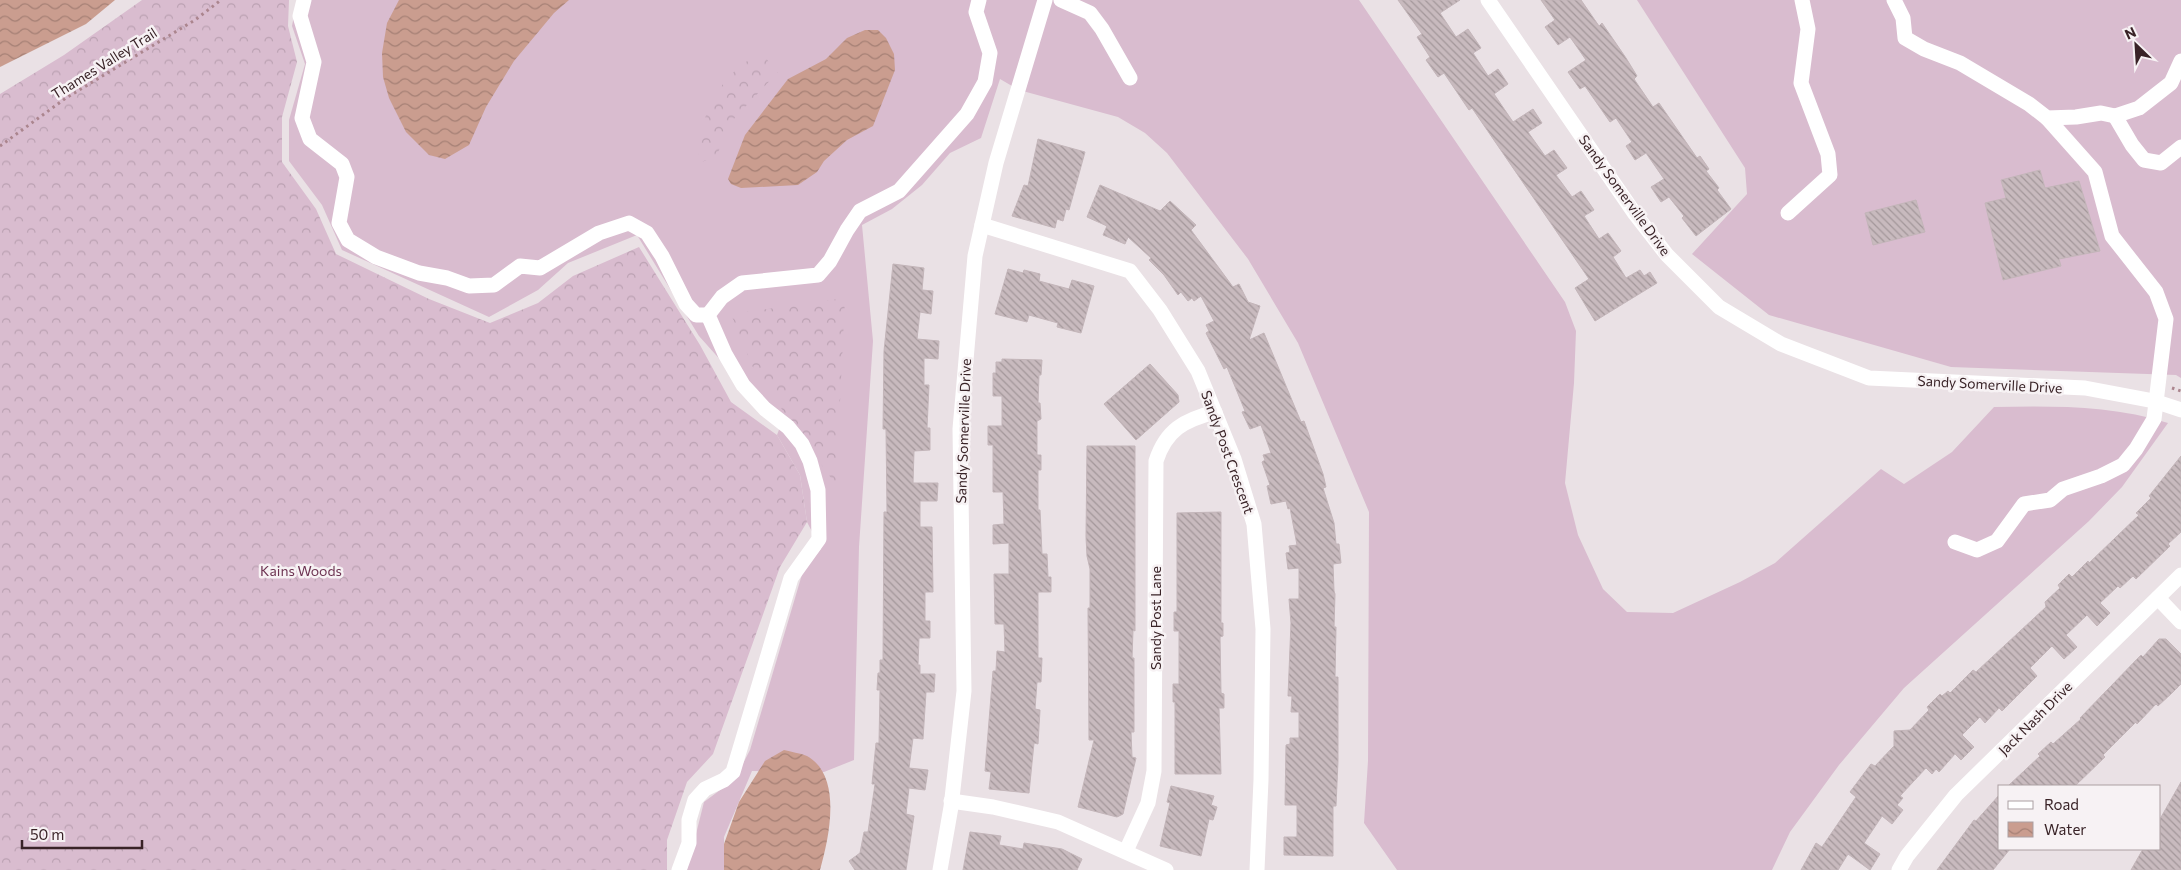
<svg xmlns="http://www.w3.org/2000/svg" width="2181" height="870" font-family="Commissioner,sans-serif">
  <defs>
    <pattern id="forest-crowns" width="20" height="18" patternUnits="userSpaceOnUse" patternTransform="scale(1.25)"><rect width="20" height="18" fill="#d9bccf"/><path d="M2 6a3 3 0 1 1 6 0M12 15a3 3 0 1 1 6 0" fill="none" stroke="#bba1b2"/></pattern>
    <pattern id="water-waves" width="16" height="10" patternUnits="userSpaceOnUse" patternTransform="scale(1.25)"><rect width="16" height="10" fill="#ca9d8f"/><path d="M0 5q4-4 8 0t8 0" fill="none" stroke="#a58075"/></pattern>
    <pattern id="building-back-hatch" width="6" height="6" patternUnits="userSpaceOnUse" patternTransform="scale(1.25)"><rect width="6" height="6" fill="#c8babe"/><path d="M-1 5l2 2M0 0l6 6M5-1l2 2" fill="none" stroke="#a3979a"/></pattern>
  </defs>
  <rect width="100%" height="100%" fill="#eae1e5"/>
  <g fill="#d9bccf">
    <path d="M297 0H1359L1565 302 1576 331 1574 383 1565 483 1578 535 1603 589 1627 612 1673 613 1740 582 1775 563 1881 469 1904 484 1952 452 1994 407C2051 406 2112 405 2168 423L2122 487 2089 521 1904 688 1839 765 1790 832 1772 870H1397L1364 823 1368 761 1369 512 1298 343 1248 259 1167 153 1145 133 1118 117 1019 90 1000 79 981 138 950 153 922 185 892 209 862 225 873 341 859 547 854 760 824 772 752 771 724 837V870H687L704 802 735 779 750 750 803 571 821 549 807 522 800 475 777 435 780 427 699 336 637 235 568 263 538 290 489 317 342 250 322 205 289 161V120L305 64 292 26Z"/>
    <path d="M1637 0H2181V378L2176 375 1951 367 1769 315 1692 254 1747 194 1745 168Z"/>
  </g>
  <g fill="url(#forest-crowns)">
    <path d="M142 0H289L288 26 297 62 282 117V162L316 209 336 254 429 299 490 323 538 303 573 276 639 247 700 345 731 402 777 435 800 475 807 522 780 567 713 754 687 782 667 840V870H0V94L64 55Z"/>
    <path d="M761 53 778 72 730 123 717 155 698 164V135L709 108 723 84 739 66Z"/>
    <path d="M845 298 836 485 754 370 731 314Z"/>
  </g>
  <g fill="url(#water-waves)">
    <path d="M0 0H115L86 24 0 67Z"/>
    <path d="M399 0H569L554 13 514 61 486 107 469 145 445 159 429 155 406 132 389 98 383 77 382 53 387 23Z"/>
    <path d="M865 30H878L886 38 894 54 895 70 873 126 847 140 824 161 817 172 798 185 741 188 731 184 728 179 745 135 788 79 826 59 847 38Z"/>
    <path d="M784 750C791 752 800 753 807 756 843 776 829 838 820 870H724V844L739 802 765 761Z"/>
  </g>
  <g fill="url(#building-back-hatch)" stroke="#c3b5b9">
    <path d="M1398 0H1460L1440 13 1456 37 1468 29 1481 48 1473 53 1488 76 1498 69 1508 84 1494 94 1513 122 1533 109 1542 123 1528 132 1545 156 1554 150 1567 168 1556 175 1572 197 1581 191 1594 210 1584 216 1599 239 1608 233 1621 251 1613 257 1626 278 1640 270 1644 276 1650 272 1657 283 1595 321 1575 288 1589 279 1472 108 1469 110 1444 73 1438 77 1426 60 1430 57 1417 37 1422 34Z"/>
    <path d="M1541 0H1581L1599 26 1602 23 1626 58 1637 76 1634 79 1653 107 1659 103 1697 158 1700 156 1709 169 1706 171 1719 188 1717 190 1731 209 1696 236 1682 218 1684 216 1669 197 1661 202 1651 187 1664 179 1646 153 1635 160 1626 146 1632 142 1616 118 1610 122 1585 86 1580 89 1568 72 1586 60 1570 37 1558 45 1545 27 1555 20Z"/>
    <path d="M1038 139 1085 152 1069 210 1066 209 1063 221 1057 219 1055 228 1012 216 1024 185 1028 186Z"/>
    <path d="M2040 170 2045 188 2079 181 2100 251 2059 259 2061 266 2003 280 1985 203 2006 198 2001 180Z"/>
    <path d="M1100 185 1160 211 1170 201 1196 225 1191 230 1233 287 1239 284 1248 302 1260 306 1249 340 1264 333 1301 422 1304 421 1323 474 1326 487 1323 488 1334 523 1336 544H1339L1341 563 1333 564 1334 591 1335 594 1334 627H1336L1335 677H1338V761L1336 806H1333V856L1284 855V837H1297V805H1285L1286 745 1290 744V738H1299V712H1291L1292 696H1288L1291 623 1289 599H1299V568L1288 569 1286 553 1290 552 1289 546 1297 545 1290 508 1288 509 1286 501 1271 504 1267 486 1270 485 1262 462 1265 460 1263 455 1271 453 1261 425 1250 429 1242 412 1245 411 1227 367 1224 369 1206 333 1209 331 1206 325 1214 321 1201 296 1194 301 1192 298 1188 301 1181 292 1178 295 1164 275 1149 260 1151 258 1128 237 1125 244 1103 235 1107 226 1087 217Z"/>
    <path d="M1916 200 1925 232 1873 245 1865 213Z"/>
    <path d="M893 264 924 268 922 290 933 291 931 314 920 312 917 339 939 341 938 359 924 358V385H929L927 428H930V450L914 451 913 483H938L937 501H920V527H932L933 592H925V621H930V638H919L918 665H920V674H935L934 692H926L923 739 913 738 909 768 928 770 925 790 909 788 906 814 914 816 906 870H855L849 861 860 853 864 832H868L875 784H872L876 743H879L880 690H877L878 673H880V660H883L884 512H887L886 429H883L884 351Z"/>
    <path d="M1008 269 1023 273 1024 270 1040 274 1039 281 1069 289 1072 280 1094 286 1081 333 1057 327 1058 323 1029 315 1027 322 995 314Z"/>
    <path d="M1002 359 1042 360 1041 375H1039L1038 403H1040L1041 419 1037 421V455H1041V470H1038V510H1040L1042 554H1047L1048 577H1051V592H1038V658H1042L1041 682H1037L1035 709 1040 710 1038 744 1034 743 1029 793 989 789 991 772 985 771 993 671H996L997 651 1005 652 1004 624H995L994 574H1009V543L993 544V525L1004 524 1003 492H993V445H988V426H1002V396H993V373H996V362H1002Z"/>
    <path d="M1150 364 1178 395 1179 402 1136 440 1104 404Z"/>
    <path d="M1087 446H1135V631L1133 630 1132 658H1134V732H1131L1132 757 1136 758 1123 814 1117 817 1078 807 1094 740H1089L1088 608H1090V569L1087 556 1086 537Z"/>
    <path d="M2181 456V532L2168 544 2170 546 2136 579 2133 576 2120 588 2118 586 2100 603 2110 613 2097 626 2087 615 2066 635 2077 647 2064 659 2052 646 2030 668 2037 676 2002 711 1999 708 1985 723 1980 717 1962 735 1974 747 1961 760 1955 754 1939 772 1936 769 1932 774 1926 768 1900 796 1903 798 1897 805 1903 810 1892 824 1882 816 1864 843 1880 854 1870 870 1848 854 1838 870H1801L1816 843 1822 847 1856 797 1850 792 1871 764 1875 766 1894 746V731L1910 730 1929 710 1927 707 1940 694 1942 696 1948 691 1950 693 1973 670 1976 672 2046 607 2045 602 2060 588 2058 585 2069 574 2072 577 2088 561 2089 563 2139 515 2136 513 2151 498 2149 496Z"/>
    <path d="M1221 512V623H1223V636L1220 637 1221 693 1224 694V708H1219L1221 774H1175V702H1173V684H1179V631H1174V612H1177V513Z"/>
    <path d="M2159 639H2166L2181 654V684L2172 693 2158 706 2156 704 2137 724 2136 722 2103 755 2105 757 2075 786H2008L2040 756 2038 754 2051 742 2053 744 2081 719 2080 718 2141 655 2143 657Z"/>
    <path d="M2181 782V870H2131L2143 849H2160V819Z"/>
    <path d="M1171 786 1214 796 1211 805 1217 807 1213 820 1209 819 1201 856 1160 846 1170 803 1167 802Z"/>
    <path d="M2000 794V849H2010L1993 870H1937L1974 820 1976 821Z"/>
    <path d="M970 832 1001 836 999 845 1023 849 1024 843 1062 849 1082 859 1077 870H963Z"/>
  </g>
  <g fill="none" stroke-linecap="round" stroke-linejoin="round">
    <g stroke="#ab858e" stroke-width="3" stroke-dasharray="2.5 4" stroke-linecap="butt">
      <path d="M0 146 66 98 195 20 221 0"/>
      <path d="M2172 388 2181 391"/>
    </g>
    <g stroke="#fff" stroke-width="15">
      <path d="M304 0 300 16 314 62 302 118 310 139 342 164 347 177 339 223 348 240 376 257 419 273 447 278 469 286 494 285 520 266 540 268 599 233 629 223 647 233 662 256 686 304 696 315H708"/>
      <path d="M1061 0 1090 13 1102 29 1130 78"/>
      <path d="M1488 0 1635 214 1667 255 1719 307 1781 344 1869 378 2085 388 2154 401 2181 410"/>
      <path d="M1894 0 1903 18 1905 38 1924 49 1960 63 2029 104 2047 118 2076 117 2101 113 2115 116 2139 108 2171 83 2181 61"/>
      <path d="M2115 116 2132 145 2144 160 2161 163 2181 147"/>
      <path d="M1788 213 1830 175 1828 154 1801 83 1808 29 1802 0"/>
      <path d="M982 225 1130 271 1160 310 1198 371 1234 459 1254 524 1263 629 1261 780 1257 870"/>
      <path d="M1955 542 1977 550 1997 541 2024 504 2050 500 2063 489 2101 476 2123 465 2136 449 2154 419 2166 319 2156 292 2112 236 2095 172 2047 118"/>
      <path d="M2158 598 2181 622"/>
      <path d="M951 801 993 807 1058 822 1166 870"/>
      <path d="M1126 851 1148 803 1154 771 1156 461C1166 430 1184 420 1215 412"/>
      <path d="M679 870 689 843V820L695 800 705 789 724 780 733 772 791 578 819 539 818 490 810 461 802 444 788 427 765 409 743 385 725 354 708 315 722 297 742 283 818 275 830 261 847 230 860 211 899 191 967 114 985 82 990 53 976 12 979 0"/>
      <path d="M940 870 951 807 964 691 960 429 975 256 996 163 1045 0"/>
      <path d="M1899 870 1907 856 1956 795 2181 575"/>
    </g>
  </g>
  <g text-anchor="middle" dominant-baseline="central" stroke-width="5" stroke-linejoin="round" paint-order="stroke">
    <g font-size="14" fill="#392327" stroke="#f7f2f4">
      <text transform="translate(104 63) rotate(-32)">Thames Valley Trail</text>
      <text transform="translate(1625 195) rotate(54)">Sandy Somerville Drive</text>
      <text transform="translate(1990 384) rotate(3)">Sandy Somerville Drive</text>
      <text transform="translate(963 431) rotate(-88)">Sandy Somerville Drive</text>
      <text transform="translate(1228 452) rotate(70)">Sandy Post Crescent</text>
      <text transform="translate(1155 618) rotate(-90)">Sandy Post Lane</text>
      <text transform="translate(2035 718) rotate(-45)">Jack Nash Drive</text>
    </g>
    <g font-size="14" fill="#6c3251" stroke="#f7f2f4">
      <text x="301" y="570">Kains Woods</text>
    </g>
  </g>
  <rect x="1998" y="785" width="162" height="65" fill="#f7f2f4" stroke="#ab9fa2"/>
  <rect x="2008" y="801" width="25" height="8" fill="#ffffff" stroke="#ab9fa2"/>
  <text x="2044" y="810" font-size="15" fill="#392327">Road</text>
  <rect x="2008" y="822" width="25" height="15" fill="url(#water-waves)" stroke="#ab9fa2"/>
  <text x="2044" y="835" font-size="15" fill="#392327">Water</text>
  <g transform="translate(2136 45) rotate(335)" stroke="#f7f2f4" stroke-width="4" paint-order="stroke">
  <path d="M0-4L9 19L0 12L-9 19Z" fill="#392327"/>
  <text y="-8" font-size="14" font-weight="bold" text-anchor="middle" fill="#392327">N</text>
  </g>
  <path d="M22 840v8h120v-8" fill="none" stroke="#392327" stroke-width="2.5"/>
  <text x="30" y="840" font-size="15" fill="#392327" stroke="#f7f2f4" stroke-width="4" paint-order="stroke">50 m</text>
</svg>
